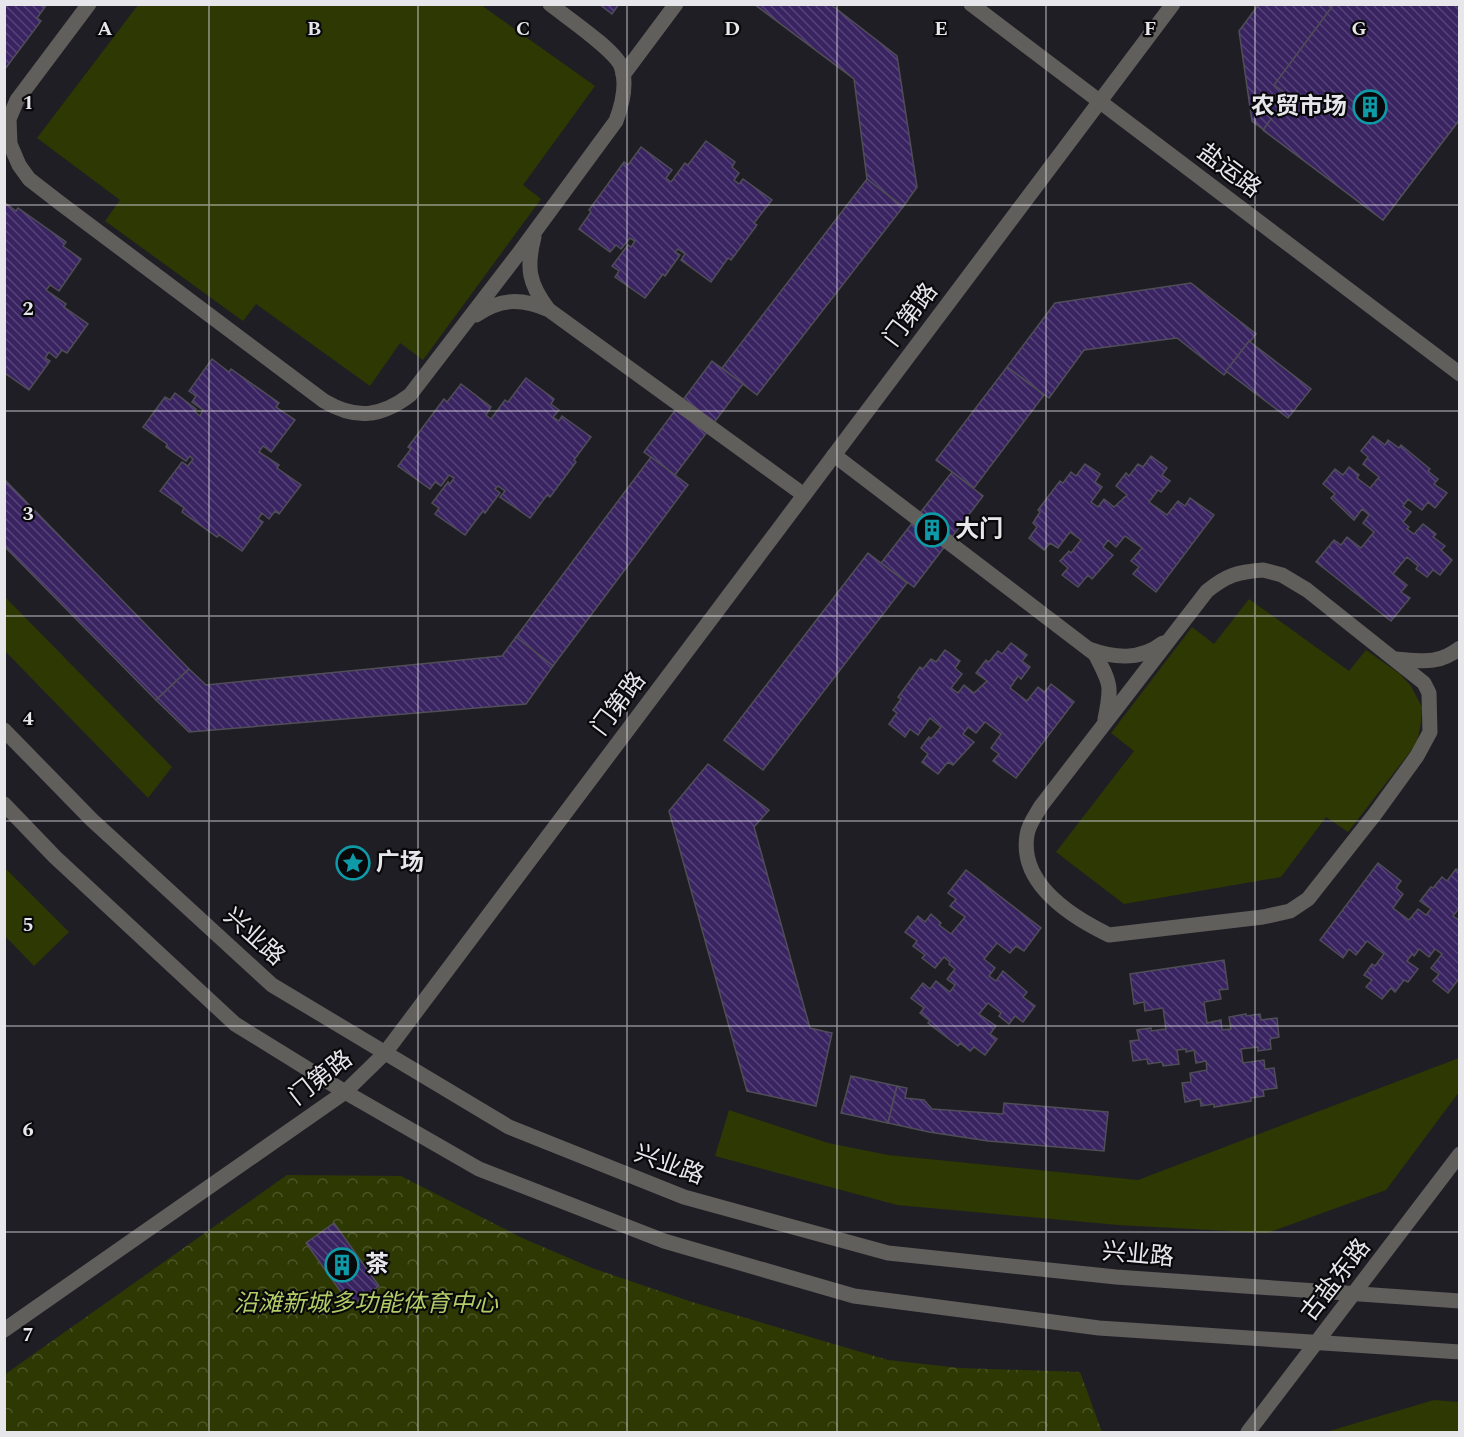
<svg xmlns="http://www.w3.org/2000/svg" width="1464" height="1437" font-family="Spectral,'Noto Sans SC',serif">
  <defs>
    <pattern id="park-crowns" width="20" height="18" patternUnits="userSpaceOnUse" patternTransform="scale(1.5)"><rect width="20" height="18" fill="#2d3803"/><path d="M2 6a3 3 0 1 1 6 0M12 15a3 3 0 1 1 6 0" fill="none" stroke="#4b5528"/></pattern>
    <pattern id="building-back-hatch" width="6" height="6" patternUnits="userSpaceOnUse" patternTransform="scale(1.5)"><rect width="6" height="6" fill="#392461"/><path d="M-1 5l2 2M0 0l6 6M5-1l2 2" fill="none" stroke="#564478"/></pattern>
  </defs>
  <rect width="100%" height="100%" fill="#201e25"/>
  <g fill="#2d3803">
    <path d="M138 5H481L595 86 523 185 541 199 423 360 400 343 370 386 256 304 243 321 105 221 120 200 37 138Z"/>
    <path d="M4 596 172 767 148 798 5 651Z"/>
    <path d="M1249 599 1349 671 1366 650 1400 674 1411 686 1422 707 1421 722 1417 743 1348 832 1326 817 1281 877 1124 904 1056 852 1134 751 1111 733 1192 627 1214 644Z"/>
    <path d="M5 868 69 932 34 966 5 936Z"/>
    <path d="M1459 1058V1092L1386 1190 1267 1233 1118 1225 897 1205 715 1156 729 1110 828 1143 888 1155 1138 1180Z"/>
    <path d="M1434 1400 1459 1402V1432H1326Z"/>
  </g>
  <path fill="url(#park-crowns)" d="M287 1175 401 1176 520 1237 592 1268 692 1302 888 1360 960 1368 1080 1372 1102 1432H5L4 1375Z"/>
  <g fill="url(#building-back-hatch)" stroke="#4f4e56" stroke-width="1.5">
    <path d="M4 4H47L37 18 41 21 5 69Z"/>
    <path d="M599 4H619L612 14Z"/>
    <path d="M754 4H830L897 56 917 187 903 207 867 179 854 79Z"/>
    <path d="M1259 4H1460V119L1383 220 1252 121 1239 31Z"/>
    <path d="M1334 4H1460V119L1383 220 1263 130 1288 95 1274 85Z"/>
    <path d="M706 141 735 162 732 167 739 173 734 180 739 184 743 179 772 200 754 223 757 225 731 260 728 258 711 282 681 260 685 254 678 249 675 252 680 255 665 276 663 274 645 298 615 277 619 271 612 266 628 245 631 247 635 241 630 238 621 249 616 245 610 252 579 229 591 212 589 210 624 162 628 165 641 147 672 170 666 178 671 182 685 163 688 165Z"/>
    <path d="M867 179 903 207 757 395 722 368Z"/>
    <path d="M4 202 16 211 18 208 66 242 63 246 81 259 59 291 50 285 46 290 66 304 64 307 88 324 67 353 62 350 56 358 49 352 45 358 50 361 29 390 6 374 4 376Z"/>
    <path d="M1191 283 1256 334 1224 375 1177 338 1084 350 1049 398 1007 367 1055 303Z"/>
    <path d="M1249 341 1311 389 1288 418 1226 371Z"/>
    <path d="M212 359 229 372 231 369 279 403 276 407 295 420 271 452 263 446 259 452 279 465 277 468 301 485 279 514 275 511 269 519 262 513 258 519 263 522 242 551 219 535 217 537 182 512 184 508 160 491 182 462 188 466 193 459 190 456 186 461 166 447 167 444 143 427 165 397 170 400 175 393 196 409 194 411 200 416 203 410 192 402 196 396 189 391Z"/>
    <path d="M712 361 743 384 675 475 644 452Z"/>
    <path d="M1007 367 1044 395 974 488 936 460Z"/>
    <path d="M526 378 554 399 551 404 559 410 553 417 559 421 562 416 591 437 574 460 576 462 550 497 547 495 530 518 500 497 505 491 498 486 495 489 500 493 485 513 483 511 465 535 435 514 439 508 432 503 448 482 450 484 454 478 449 475 441 486 435 482 430 489 398 466 411 449 408 447 444 399 447 402 461 384 491 407 486 415 491 419 505 400 508 402Z"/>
    <path d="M1373 436 1385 445 1388 440 1399 448 1401 445 1430 469 1428 471 1438 479 1434 484 1447 493 1435 508 1428 502 1422 510 1408 499 1403 506 1411 512 1403 522 1409 527 1407 529 1414 534 1423 524 1436 534 1433 537 1445 546 1441 550 1452 560 1440 575 1433 570 1427 577 1416 569 1418 566 1407 557 1393 574 1407 585 1401 592 1410 598 1391 621 1316 562 1334 540 1341 545 1347 537 1361 548 1374 532 1363 523 1369 515 1362 509 1354 520 1331 498 1335 494 1323 484 1335 469 1343 475 1349 467 1359 475 1357 478 1370 488 1379 477 1363 464 1368 457 1361 451Z"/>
    <path d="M1151 456 1167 468 1162 475 1170 481 1161 492 1158 490 1149 502 1167 515 1178 501 1185 506 1190 498 1214 515 1156 592 1133 574 1139 567 1131 561 1142 548 1125 536 1116 547 1108 540 1103 547 1113 555 1092 579 1088 575 1078 587 1062 575 1068 568 1060 561 1069 551 1071 553 1081 540 1070 532 1058 548 1050 543 1044 550 1029 538 1037 527 1033 523 1040 512 1038 510 1060 481 1063 483 1071 472 1076 476 1085 464 1100 474 1095 482 1102 487 1091 502 1098 507 1104 499 1114 507 1127 495 1116 486 1126 473 1129 476 1138 464 1143 467Z"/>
    <path d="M651 457 688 485 553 666 516 637Z"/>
    <path d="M952 472 983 496 914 587 881 563Z"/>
    <path d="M4 479 189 669 156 700 4 546Z"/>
    <path d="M868 553 907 583 763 770 724 740Z"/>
    <path d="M516 637 553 666 526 704 189 732 156 700 189 669 206 685 502 656Z"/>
    <path d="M1011 643 1027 655 1022 661 1030 667 1021 679 1018 676 1010 688 1027 701 1038 687 1045 692 1051 684 1074 702 1016 778 993 761 999 754 991 748 1001 734 985 722 976 733 968 727 963 734 974 742 953 765 948 762 938 774 922 762 928 754 921 748 929 737 931 739 941 727 930 718 918 735 910 729 905 737 889 724 897 713 893 710 901 699 898 697 920 667 923 669 931 659 936 662 945 650 960 661 955 668 962 674 951 688 958 693 964 685 974 693 987 681 976 673 986 660 989 662 998 651 1002 654Z"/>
    <path d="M708 764 769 810 754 827 810 1028 832 1033 816 1106 747 1091 669 811Z"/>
    <path d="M1378 863 1401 881 1396 888 1403 894 1393 908 1409 920 1418 909 1426 915 1431 909 1420 901 1431 887 1433 888 1442 877 1447 881 1456 869 1460 871V907L1453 916 1460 921V982L1458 980 1448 993 1433 981 1439 974 1431 968 1442 954 1435 949 1429 957 1419 949 1414 956 1412 954 1407 961 1418 969 1408 982 1404 980 1395 992 1391 988 1382 999 1366 987 1372 980 1364 975 1372 964 1375 966 1384 954 1367 941 1356 955 1349 949 1343 958 1320 940Z"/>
    <path d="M966 870 1041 928 1024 951 1016 946 1010 953 997 943 984 959 995 968 989 976 996 981 1003 971 1027 992 1023 997 1035 1006 1023 1022 1015 1016 1009 1024 999 1016 1001 1013 988 1003 979 1014 996 1026 990 1034 997 1039 985 1055 974 1047 970 1051 960 1043 958 1046 928 1023 930 1021 920 1013 924 1008 911 998 923 983 930 989 936 981 950 992 955 985 947 979 955 969 949 964 950 962 944 957 935 968 922 958 925 955 913 946 917 941 905 932 918 916 925 922 931 914 941 923 939 925 951 934 965 917 950 906 956 899 948 893Z"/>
    <path d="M1224 960 1228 989 1219 990 1221 999 1204 1002 1207 1023 1221 1020 1222 1030 1231 1029 1229 1017 1246 1014V1016L1260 1014 1261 1020 1277 1018 1279 1037 1270 1039 1271 1049 1258 1051V1047L1241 1049 1243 1063 1264 1060 1265 1069 1274 1068 1277 1088 1263 1090 1264 1096 1251 1098V1101L1214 1107V1104L1201 1106 1200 1099 1185 1102 1182 1083 1191 1082 1190 1073 1207 1070 1206 1061 1196 1063 1194 1050 1186 1052V1049L1177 1050 1179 1064 1163 1066 1162 1062 1148 1064 1147 1059 1133 1061 1130 1041 1139 1040 1137 1030 1151 1028V1031L1166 1029 1163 1008 1145 1011 1144 1002 1134 1004 1130 974Z"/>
    <path d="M851 1076 897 1086 888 1123 841 1113Z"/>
    <path d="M897 1086 907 1088 905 1098 924 1100 932 1109 1003 1114 1004 1103 1108 1112 1104 1151 988 1141 929 1132 888 1123Z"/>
    <path d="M334 1223 379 1286 351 1306 306 1243Z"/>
  </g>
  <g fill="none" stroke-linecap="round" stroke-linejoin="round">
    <g stroke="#615f5c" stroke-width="15">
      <path d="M89 4 17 100 9 119 10 144 19 165 29 179 60 203 324 401C356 420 381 417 410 395L519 253 616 121C622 105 628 84 621 66 614 49 566 17 550 4"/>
      <path d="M971 4 1460 374"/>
      <path d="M623 75 676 4"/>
      <path d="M534 237C526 268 529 284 548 309"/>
      <path d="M476 315C501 298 522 298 549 310L804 495"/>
      <path d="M834 455 1095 654C1111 684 1112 686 1105 719"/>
      <path d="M1263 570 1282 575 1307 590 1424 683 1429 693 1430 732 1417 756 1375 814 1308 899 1290 911 1263 917 1109 935C1072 917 1019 884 1027 835 1028 825 1036 815 1041 806L1207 591C1227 575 1237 572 1263 570Z"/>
      <path d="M1089 649C1114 658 1140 661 1163 643"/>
      <path d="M1395 659C1422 661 1438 665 1460 648"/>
      <path d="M4 730 92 820 272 985 509 1127 684 1197 888 1253 1116 1277 1460 1301"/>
      <path d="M4 804 55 857 235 1024 345 1092 479 1169 664 1241 854 1296 1099 1328 1460 1352"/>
      <path d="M4 1330 345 1092 385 1053 1173 4"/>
      <path d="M1248 1432 1460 1154"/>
    </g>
  </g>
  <path fill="none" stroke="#e7e6eb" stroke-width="1.5" stroke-opacity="0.55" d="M209 4V1432M418 4V1432M627 4V1432M837 4V1432M1046 4V1432M1255 4V1432M4 205H1460M4 411H1460M4 616H1460M4 821H1460M4 1026H1460M4 1232H1460"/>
  <defs>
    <g id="building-ring" transform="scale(1.725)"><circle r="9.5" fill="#09090c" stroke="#0f9aa8" stroke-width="1.5"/><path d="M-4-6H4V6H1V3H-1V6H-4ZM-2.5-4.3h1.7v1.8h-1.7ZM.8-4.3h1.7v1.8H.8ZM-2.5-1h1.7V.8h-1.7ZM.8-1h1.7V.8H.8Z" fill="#0f9aa8"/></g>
    <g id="sight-ring" transform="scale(1.725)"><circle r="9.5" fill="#09090c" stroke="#0f9aa8" stroke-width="1.5"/><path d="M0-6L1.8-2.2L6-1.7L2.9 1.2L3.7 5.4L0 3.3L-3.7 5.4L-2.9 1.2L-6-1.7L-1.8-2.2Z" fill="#0f9aa8"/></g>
  </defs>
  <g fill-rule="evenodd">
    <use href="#building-ring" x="1370" y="107"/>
    <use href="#building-ring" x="932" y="530"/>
    <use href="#sight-ring" x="353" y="863"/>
    <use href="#building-ring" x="342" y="1265"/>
  </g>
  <g text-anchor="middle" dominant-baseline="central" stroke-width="4.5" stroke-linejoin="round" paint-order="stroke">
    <g font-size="24" font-weight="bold" fill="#e7e6eb" stroke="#09090c" text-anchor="start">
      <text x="1347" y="107" text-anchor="end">农贸市场</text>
      <text x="955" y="530">大门</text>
      <text x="376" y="863">广场</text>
      <text x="365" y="1265">茶</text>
    </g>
    <g font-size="24" fill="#e7e6eb" stroke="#09090c">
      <text transform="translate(1229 171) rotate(37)">盐运路</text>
      <text transform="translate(911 315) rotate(-53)">门第路</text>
      <text transform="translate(619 704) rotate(-53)">门第路</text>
      <text transform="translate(254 937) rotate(42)">兴业路</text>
      <text transform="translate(321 1078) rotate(-38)">门第路</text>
      <text transform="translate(669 1165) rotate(20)">兴业路</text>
      <text transform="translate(1138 1255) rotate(5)">兴业路</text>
      <text transform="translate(1336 1280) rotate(-52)">古盐东路</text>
    </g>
    <g font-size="24" font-style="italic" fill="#b2cd66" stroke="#09090c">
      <text x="366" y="1304">沿滩新城多功能体育中心</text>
    </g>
  </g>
  <g font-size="20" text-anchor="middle" font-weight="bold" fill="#e7e6eb" stroke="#09090c" stroke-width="4.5" stroke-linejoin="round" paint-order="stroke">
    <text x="105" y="35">A</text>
    <text x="314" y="35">B</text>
    <text x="523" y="35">C</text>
    <text x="732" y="35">D</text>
    <text x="941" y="35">E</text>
    <text x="1150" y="35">F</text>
    <text x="1359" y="35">G</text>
    <text x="28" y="109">1</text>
    <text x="28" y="315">2</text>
    <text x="28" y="520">3</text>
    <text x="28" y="725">4</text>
    <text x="28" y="931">5</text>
    <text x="28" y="1136">6</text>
    <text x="28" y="1341">7</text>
  </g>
  <rect width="1464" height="1437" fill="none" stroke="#e7e6eb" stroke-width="12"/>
</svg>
